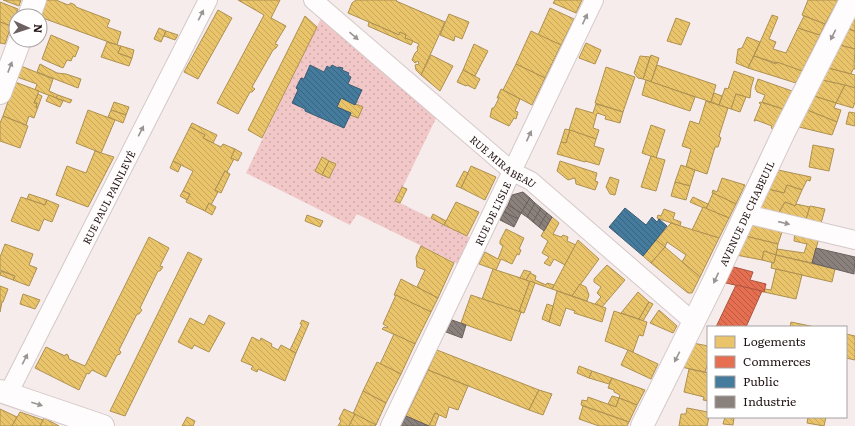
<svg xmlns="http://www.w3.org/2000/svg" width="855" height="426" font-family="Literata,serif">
  <defs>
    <pattern id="grass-dots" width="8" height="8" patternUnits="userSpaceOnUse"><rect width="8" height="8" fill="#f2c7c7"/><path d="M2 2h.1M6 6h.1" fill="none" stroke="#cfaaaa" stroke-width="1.8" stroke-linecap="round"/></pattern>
    <pattern id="homes-back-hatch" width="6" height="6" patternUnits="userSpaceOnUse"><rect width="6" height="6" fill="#e9c46a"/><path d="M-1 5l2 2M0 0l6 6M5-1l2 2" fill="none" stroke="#c8a85b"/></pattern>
    <pattern id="shops-back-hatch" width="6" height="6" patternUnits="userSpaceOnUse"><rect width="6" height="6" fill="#e76f51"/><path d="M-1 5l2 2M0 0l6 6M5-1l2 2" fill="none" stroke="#bb5a42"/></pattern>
    <pattern id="public-back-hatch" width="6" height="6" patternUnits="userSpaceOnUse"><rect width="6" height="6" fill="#457b9d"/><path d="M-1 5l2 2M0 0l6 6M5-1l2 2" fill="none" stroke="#39647f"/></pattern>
    <pattern id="industry-back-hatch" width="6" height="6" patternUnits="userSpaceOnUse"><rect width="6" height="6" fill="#8a817c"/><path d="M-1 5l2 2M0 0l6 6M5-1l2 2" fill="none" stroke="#706864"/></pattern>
  </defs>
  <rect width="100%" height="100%" fill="#f6ecec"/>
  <path fill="url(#grass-dots)" d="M325 10 440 110 396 201 479 242 466 268 357 214 350 225 246 173Z"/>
  <g fill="url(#homes-back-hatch)" stroke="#ae9050">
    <path d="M3 0H21L19 6Z"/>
    <path d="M45 0H56L68 5 71 3 75 5 76 7 110 20 107 27 121 32 117 45 40 17Z"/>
    <path d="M238 0H280L271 18 286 26 275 44 278 45 276 48 273 50 252 87 255 89 252 92H250L238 114 217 103 264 15Z"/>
    <path d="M356 0H397L396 1 445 22 421 75 416 70 415 65 419 64 418 61 415 63 412 60 415 53 418 50 417 48 419 44 405 38 406 35 400 32 399 35 348 13 352 3Z"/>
    <path d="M555 0H582L576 13 553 3Z"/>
    <path d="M808 0H838L825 24 802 15Z"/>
    <path d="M0 2 18 9 11 26 0 22Z"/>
    <path d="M550 8 574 19 561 45 538 35Z"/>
    <path d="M218 10 232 18 198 79 184 72Z"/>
    <path d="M449 14 469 22 462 39 455 36 454 41 440 35Z"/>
    <path d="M855 14V31L847 29Z"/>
    <path d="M772 15 778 17 769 39 776 42 773 49 786 53 798 28 820 35 802 71 754 56Z"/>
    <path d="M305 16 317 27 262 138 248 130Z"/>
    <path d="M804 16 825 24 820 35 798 28Z"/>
    <path d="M676 18 690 23 681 45 667 41Z"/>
    <path d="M0 22 11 26 5 44 0 43Z"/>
    <path d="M369 22 399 35 400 32 406 35 405 38 413 41 411 45 368 26Z"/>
    <path d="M159 28 166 31 161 42 154 39Z"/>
    <path d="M847 29 855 31V49L839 45Z"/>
    <path d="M166 31 178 35 175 40 164 36Z"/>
    <path d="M531 31 561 45 545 78 516 64Z"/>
    <path d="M51 35 79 47 75 57 73 56 71 61 67 60 63 68 42 59Z"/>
    <path d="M747 37 760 42 748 68 736 63 738 49 742 48Z"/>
    <path d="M107 42 121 46 118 53 132 58 129 66 101 57Z"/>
    <path d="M586 43 601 50 595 64 579 58Z"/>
    <path d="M474 44 488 51 475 76 463 70Z"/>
    <path d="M839 45 855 49 854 66H855V69H853L851 74 828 68Z"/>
    <path d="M121 46 134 50 132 58 118 53Z"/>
    <path d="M431 55 453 66 440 91 421 75Z"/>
    <path d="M651 55 659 58 651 82 643 79Z"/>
    <path d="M640 56 650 57 643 79 638 78 634 73Z"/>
    <path d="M754 56 776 64 777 62 802 71 796 83 748 68Z"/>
    <path d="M40 64 57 73 66 74 81 79 78 88 37 72Z"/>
    <path d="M516 64 545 78 532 105 503 90Z"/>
    <path d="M657 65 716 85 711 102 651 82Z"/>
    <path d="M21 66 53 79 49 91 58 95 56 98 35 90 37 84 17 77Z"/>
    <path d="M606 67 635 77 623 112 595 103Z"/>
    <path d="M828 68 855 75V88L822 80Z"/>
    <path d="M463 70 480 79 475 89 467 85 466 86 457 82Z"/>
    <path d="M734 71 754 78 751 88 750 98 736 94 731 109 719 105 725 88 728 89Z"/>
    <path d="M758 79 792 91 783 109 762 102 765 95 757 92 755 88Z"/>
    <path d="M646 80 695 97 690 111 642 95Z"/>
    <path d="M822 80 845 85 836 103 814 96Z"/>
    <path d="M15 82 39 91 34 103H37L36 107H38L34 118 29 116 26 125 3 116Z"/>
    <path d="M845 85 855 88V102L853 108 836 103Z"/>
    <path d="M501 89 520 99 515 111 518 112 516 119 514 118 509 126 490 117 492 108H494L499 98H497Z"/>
    <path d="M714 93 722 96 719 105 711 102Z"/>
    <path d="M38 94 42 96 38 107H36L37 103H34Z"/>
    <path d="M736 94 746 97 740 112 731 109Z"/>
    <path d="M49 95 63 101 60 107 46 101Z"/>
    <path d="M58 95 72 100 70 103 56 98Z"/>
    <path d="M814 96 836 103 834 108 841 110 837 122 807 110Z"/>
    <path d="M341 98 363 107 358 118 350 115 351 113 337 107Z"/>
    <path d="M706 101 728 108 719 136 721 138 718 147H715L707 174 686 167 691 149 682 146 690 121 699 124Z"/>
    <path d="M114 102 129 107 126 115 111 110Z"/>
    <path d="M760 102 783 109 773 129 771 128 772 126 756 120 755 121H754L761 104 759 103Z"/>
    <path d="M596 104 623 112 620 123 605 119 606 116 597 113 593 128 599 130 596 139 569 130 576 108 593 113Z"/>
    <path d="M88 110 115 120 101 153 76 143Z"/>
    <path d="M111 110 126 115 123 123 108 117Z"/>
    <path d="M807 110 837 122 832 135 799 127Z"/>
    <path d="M849 112 855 113V126L846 124Z"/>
    <path d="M3 116 28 126 20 148 0 141V123Z"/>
    <path d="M192 123 217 135 213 143 203 138 205 135 190 127Z"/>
    <path d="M651 125 665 130 656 158 642 153Z"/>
    <path d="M190 127 205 135 203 138 221 147 223 144 235 149 231 158 234 159 227 172 225 171 215 190 218 192 211 205 209 203 205 211 186 202 190 194 183 191 193 171 173 161Z"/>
    <path d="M565 129 570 130 566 143 561 142Z"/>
    <path d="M570 130 596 139 594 146 604 149 599 165 585 161V162L557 154 561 142 566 143Z"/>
    <path d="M813 145 834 149 829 171 809 167Z"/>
    <path d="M235 149 242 153 238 161 231 158Z"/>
    <path d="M95 151 114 157 88 207 56 195 67 166 86 173Z"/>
    <path d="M651 156 665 160 656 191 641 187Z"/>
    <path d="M322 157 329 161 322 175 315 171Z"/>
    <path d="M173 161 181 165 178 172 170 168Z"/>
    <path d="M329 161 336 164 329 178 322 175Z"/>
    <path d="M560 161 597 173 595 181 598 182 595 190 576 184 575 178 568 180 557 171Z"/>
    <path d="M681 165 695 170 690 186 675 182Z"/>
    <path d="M471 166 496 177 485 200 461 188Z"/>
    <path d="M778 170 811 177 810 181 807 180 802 190 787 185 784 193 768 189Z"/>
    <path d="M225 171 230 174 221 193 215 190Z"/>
    <path d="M464 171 468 173 461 188 456 186Z"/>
    <path d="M610 177 619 180 615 195 610 194 606 187Z"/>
    <path d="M722 178 745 185 736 204 712 193 713 190 717 192Z"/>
    <path d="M675 182 690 186 686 200 671 196Z"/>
    <path d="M787 185 802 190 795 206 785 202 777 216 757 211 768 189 784 193Z"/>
    <path d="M402 187 407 189 400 203 395 201Z"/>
    <path d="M183 191 190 194 187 200 180 196Z"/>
    <path d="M713 193 736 204 729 218 706 209Z"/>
    <path d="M29 194 47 200 45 205 27 199Z"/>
    <path d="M21 197 45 205 47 200 59 205 52 222 44 219 39 231 11 221Z"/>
    <path d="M693 197 708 204 706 209 690 202Z"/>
    <path d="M456 202 479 212 467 236 444 225Z"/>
    <path d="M785 202 795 206 796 204 810 207 805 223 777 216Z"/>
    <path d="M209 203 216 207 212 215 205 211Z"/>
    <path d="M810 206 825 209 820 227 805 223Z"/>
    <path d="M703 207 729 218 719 238 692 230Z"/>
    <path d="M664 209 675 213 673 219 681 222 680 226 657 218 658 215 661 216Z"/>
    <path d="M433 214 446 221 444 225 431 218Z"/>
    <path d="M307 215 323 221 320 227 305 221Z"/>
    <path d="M552 217 559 223 553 234 561 237 563 235 568 237 567 241 576 245 565 265 554 259 550 266 544 263 549 257 542 253 548 241 541 236Z"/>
    <path d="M753 221 783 229 778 244 745 236Z"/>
    <path d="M671 223 719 238 700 277 682 262 686 255 667 242 665 247 656 240Z"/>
    <path d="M506 229 524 238 519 249 521 250 519 255 517 254 512 264 501 259 496 270 479 264 485 252 498 259 503 246 500 244V241Z"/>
    <path d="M795 232 819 238 812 263 776 255 777 249 804 253 807 244 794 241Z"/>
    <path d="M745 236 778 244 776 255 764 251 762 260 736 255Z"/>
    <path d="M149 237 169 248 160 266 163 267 160 271H158L140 308 142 310 139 314H137L119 350 121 352 120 354 117 355 106 377 92 370 89 374 87 373 79 390 35 368 46 347 65 356 66 354 68 355 69 359 85 366Z"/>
    <path d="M578 240 599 259 572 296 552 289Z"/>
    <path d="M656 240 665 247 651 263 643 256Z"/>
    <path d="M5 244 33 254 29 265 37 268 29 286 13 280 15 276 0 270V257Z"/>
    <path d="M421 246 454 263 438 298 417 287 425 270 417 267 416 257Z"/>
    <path d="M665 247 700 277 692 293H688L651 263Z"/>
    <path d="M764 251 776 255 774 263 762 260Z"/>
    <path d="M188 252 202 259 125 416 110 411Z"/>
    <path d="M776 255 835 269 832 282 771 268 772 263H774Z"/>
    <path d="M607 265 625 280 602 307 595 304 601 297 597 293 601 287 594 282V279Z"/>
    <path d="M493 269 530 281 519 312 482 299Z"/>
    <path d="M776 269 802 275 796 299 764 292 765 289 771 290Z"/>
    <path d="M524 270 531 272 526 280 520 278Z"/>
    <path d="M1 271 15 276 13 280 0 275Z"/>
    <path d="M530 273 536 276 535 280 546 285 547 283 554 285 552 289 526 280Z"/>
    <path d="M401 279 438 298 431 312 394 295Z"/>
    <path d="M530 281 535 283 524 313 519 312Z"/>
    <path d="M580 284 586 287 589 295 587 301 572 296Z"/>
    <path d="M0 286 8 289 3 302H2L0 312Z"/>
    <path d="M557 291 606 308 602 322 574 313 575 311 566 308 560 326 549 322Z"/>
    <path d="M638 292 649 302 639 319 621 313Z"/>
    <path d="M23 294 40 300 35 309 20 304Z"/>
    <path d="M396 295 431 312 415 344 382 329 384 327 387 328 388 327 383 324Z"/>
    <path d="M471 295 521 312 511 341 461 323Z"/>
    <path d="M649 302 653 304 643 321 639 319Z"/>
    <path d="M547 304 553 306 549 322 542 319Z"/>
    <path d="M659 310 677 326 673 333 650 323Z"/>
    <path d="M614 311 647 322 643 336 639 335 633 352 605 341Z"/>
    <path d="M209 315 225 323 209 352 194 345 192 349 178 342 190 318 204 325Z"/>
    <path d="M302 320 309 323 296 353 290 350 302 324H300Z"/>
    <path d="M791 322 815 327H790Z"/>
    <path d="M394 334 415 344 401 374 380 364Z"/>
    <path d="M846 334 855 336V360L846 358Z"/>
    <path d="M252 337 260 341 261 338 272 344 271 346 278 350 281 345 296 353 285 381 258 369 257 372 251 369 253 366 241 361Z"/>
    <path d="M693 343 708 346V363L705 372 681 367Z"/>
    <path d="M437 350 539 390 529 410 428 370Z"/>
    <path d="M628 350 658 364 651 379 621 365Z"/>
    <path d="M377 362 401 374 386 403 363 391Z"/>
    <path d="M579 366 592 371 589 378 577 373Z"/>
    <path d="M689 369 708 373V401L703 400 704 397 684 392Z"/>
    <path d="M428 370 468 386 458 410 449 407 446 418 435 413 429 426 406 416Z"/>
    <path d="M592 371 612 378 609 384 589 378Z"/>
    <path d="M612 378 645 390 637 405 619 398 620 395 614 392V390L608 388Z"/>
    <path d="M539 390 552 394 543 415 529 410Z"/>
    <path d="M363 391 386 403 376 425 353 414Z"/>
    <path d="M612 396 619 398 616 407 608 404Z"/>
    <path d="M588 397 616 407 619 398 637 405 629 422 581 405 582 400 587 401Z"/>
    <path d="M583 406 629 422 627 426H599L579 419Z"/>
    <path d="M687 408 708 412 709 417 707 426H679L681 414H686Z"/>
    <path d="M0 409 17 417 12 426H0Z"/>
    <path d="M344 409 355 414 349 426H338L341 421 339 419Z"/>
    <path d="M20 412 43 420 40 426H12Z"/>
    <path d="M435 413 439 415 435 426H429Z"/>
    <path d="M355 414 376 425 375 426H349Z"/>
    <path d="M187 417 195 421 193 426H182Z"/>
    <path d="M725 417 734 418 733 425 723 424Z"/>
    <path d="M808 417H826L824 426 807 423Z"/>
    <path d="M44 418 59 426H40Z"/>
  </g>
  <g fill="url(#shops-back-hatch)" stroke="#ac543f">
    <path d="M730 266 753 272 750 280 766 284 764 292 722 282Z"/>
    <path d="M736 285 762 291 746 327H716Z"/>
  </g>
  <g fill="url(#public-back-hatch)" stroke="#3b5c74">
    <path d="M310 65 324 72 327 66 330 68 332 65 338 68 339 67 343 68 342 70 349 73 348 75 351 77 348 84 362 90 355 105 341 98 337 107 351 113 344 128 305 111V109L292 103 298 90 296 88 301 78 304 79Z"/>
    <path d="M625 208 646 225 652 217 657 222 659 219 667 226 643 256 609 227Z"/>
  </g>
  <g fill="url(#industry-back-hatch)" stroke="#6b615d">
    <path d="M523 192 530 198 521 213 508 205 512 195Z"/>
    <path d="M530 198 535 203 527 217 521 213Z"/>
    <path d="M535 203 541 208 533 222 527 217Z"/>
    <path d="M508 205 521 213 518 219 504 212Z"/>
    <path d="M541 208 547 213 539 227 533 222Z"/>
    <path d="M504 212 518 219 514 227 500 220Z"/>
    <path d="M547 213 552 217 544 231 539 227Z"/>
    <path d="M816 248 855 257 854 274 812 263Z"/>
    <path d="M452 320 466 325 462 338 446 332Z"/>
    <path d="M406 416 429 426H401Z"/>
  </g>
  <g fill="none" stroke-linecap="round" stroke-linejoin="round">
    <g stroke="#d4c8c8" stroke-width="20">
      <g id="street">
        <path id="s1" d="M313 0 513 172 531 181 682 312 694 322"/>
        <path d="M746 214 855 240"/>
        <path id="s2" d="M8 394 208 0"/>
        <path id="s3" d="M390 426 594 0"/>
      </g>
    </g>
    <g stroke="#d4c8c8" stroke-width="24">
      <g id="secondary">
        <path d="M29 16 35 0"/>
        <path d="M0 93 20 40"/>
        <path d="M0 391 103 426"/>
        <path id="s4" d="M642 426 712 285 784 132 851 0"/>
      </g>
    </g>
    <use href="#street" stroke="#fefcfc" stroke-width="18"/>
    <use href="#secondary" stroke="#fefcfc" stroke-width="22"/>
  </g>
  <defs><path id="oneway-solid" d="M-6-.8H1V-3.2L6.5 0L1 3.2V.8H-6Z"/></defs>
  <g fill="#9b9494">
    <use href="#oneway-solid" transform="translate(201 15) rotate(-63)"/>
    <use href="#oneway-solid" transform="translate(585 19) rotate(-65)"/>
    <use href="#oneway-solid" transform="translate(833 35) rotate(117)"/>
    <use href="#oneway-solid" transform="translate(354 36) rotate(41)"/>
    <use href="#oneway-solid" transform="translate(10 67) rotate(-69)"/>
    <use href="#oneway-solid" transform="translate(141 131) rotate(-63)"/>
    <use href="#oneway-solid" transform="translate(529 136) rotate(-65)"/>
    <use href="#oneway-solid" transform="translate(784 223) rotate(13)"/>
    <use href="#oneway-solid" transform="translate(716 278) rotate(115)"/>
    <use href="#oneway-solid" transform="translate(677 357) rotate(117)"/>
    <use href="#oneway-solid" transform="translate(25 359) rotate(-63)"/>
    <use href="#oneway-solid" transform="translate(37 404) rotate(18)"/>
  </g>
  <g text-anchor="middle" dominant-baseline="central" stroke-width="4" stroke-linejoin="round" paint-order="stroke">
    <g font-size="10" fill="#231515" stroke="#fff">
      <text stroke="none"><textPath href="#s1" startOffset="250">RUE MIRABEAU</textPath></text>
      <text stroke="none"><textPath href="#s2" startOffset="221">RUE PAUL PAINLEVÉ</textPath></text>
      <text stroke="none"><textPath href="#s3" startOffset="236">RUE DE L'ISLE</textPath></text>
      <text stroke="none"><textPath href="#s4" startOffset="237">AVENUE DE CHABEUIL</textPath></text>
    </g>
  </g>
  <rect x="707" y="326" width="140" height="92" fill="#ffffff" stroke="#a7a1a1"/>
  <rect x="715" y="336" width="20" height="12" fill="#e9c46a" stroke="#a7a1a1"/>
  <text x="743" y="346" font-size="12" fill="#231515">Logements</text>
  <rect x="715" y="356" width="20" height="12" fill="#e76f51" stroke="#a7a1a1"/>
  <text x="743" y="366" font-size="12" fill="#231515">Commerces</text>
  <rect x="715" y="376" width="20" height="12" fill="#457b9d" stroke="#a7a1a1"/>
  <text x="743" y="386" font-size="12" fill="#231515">Public</text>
  <rect x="715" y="396" width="20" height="12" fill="#8a817c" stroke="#a7a1a1"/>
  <text x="743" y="406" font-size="12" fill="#231515">Industrie</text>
  <g transform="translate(28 28) rotate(93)"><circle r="19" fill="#ffffff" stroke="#a7a1a1"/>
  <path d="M0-3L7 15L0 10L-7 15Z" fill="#6d6060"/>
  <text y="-6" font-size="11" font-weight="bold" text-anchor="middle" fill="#231515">N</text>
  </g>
</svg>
